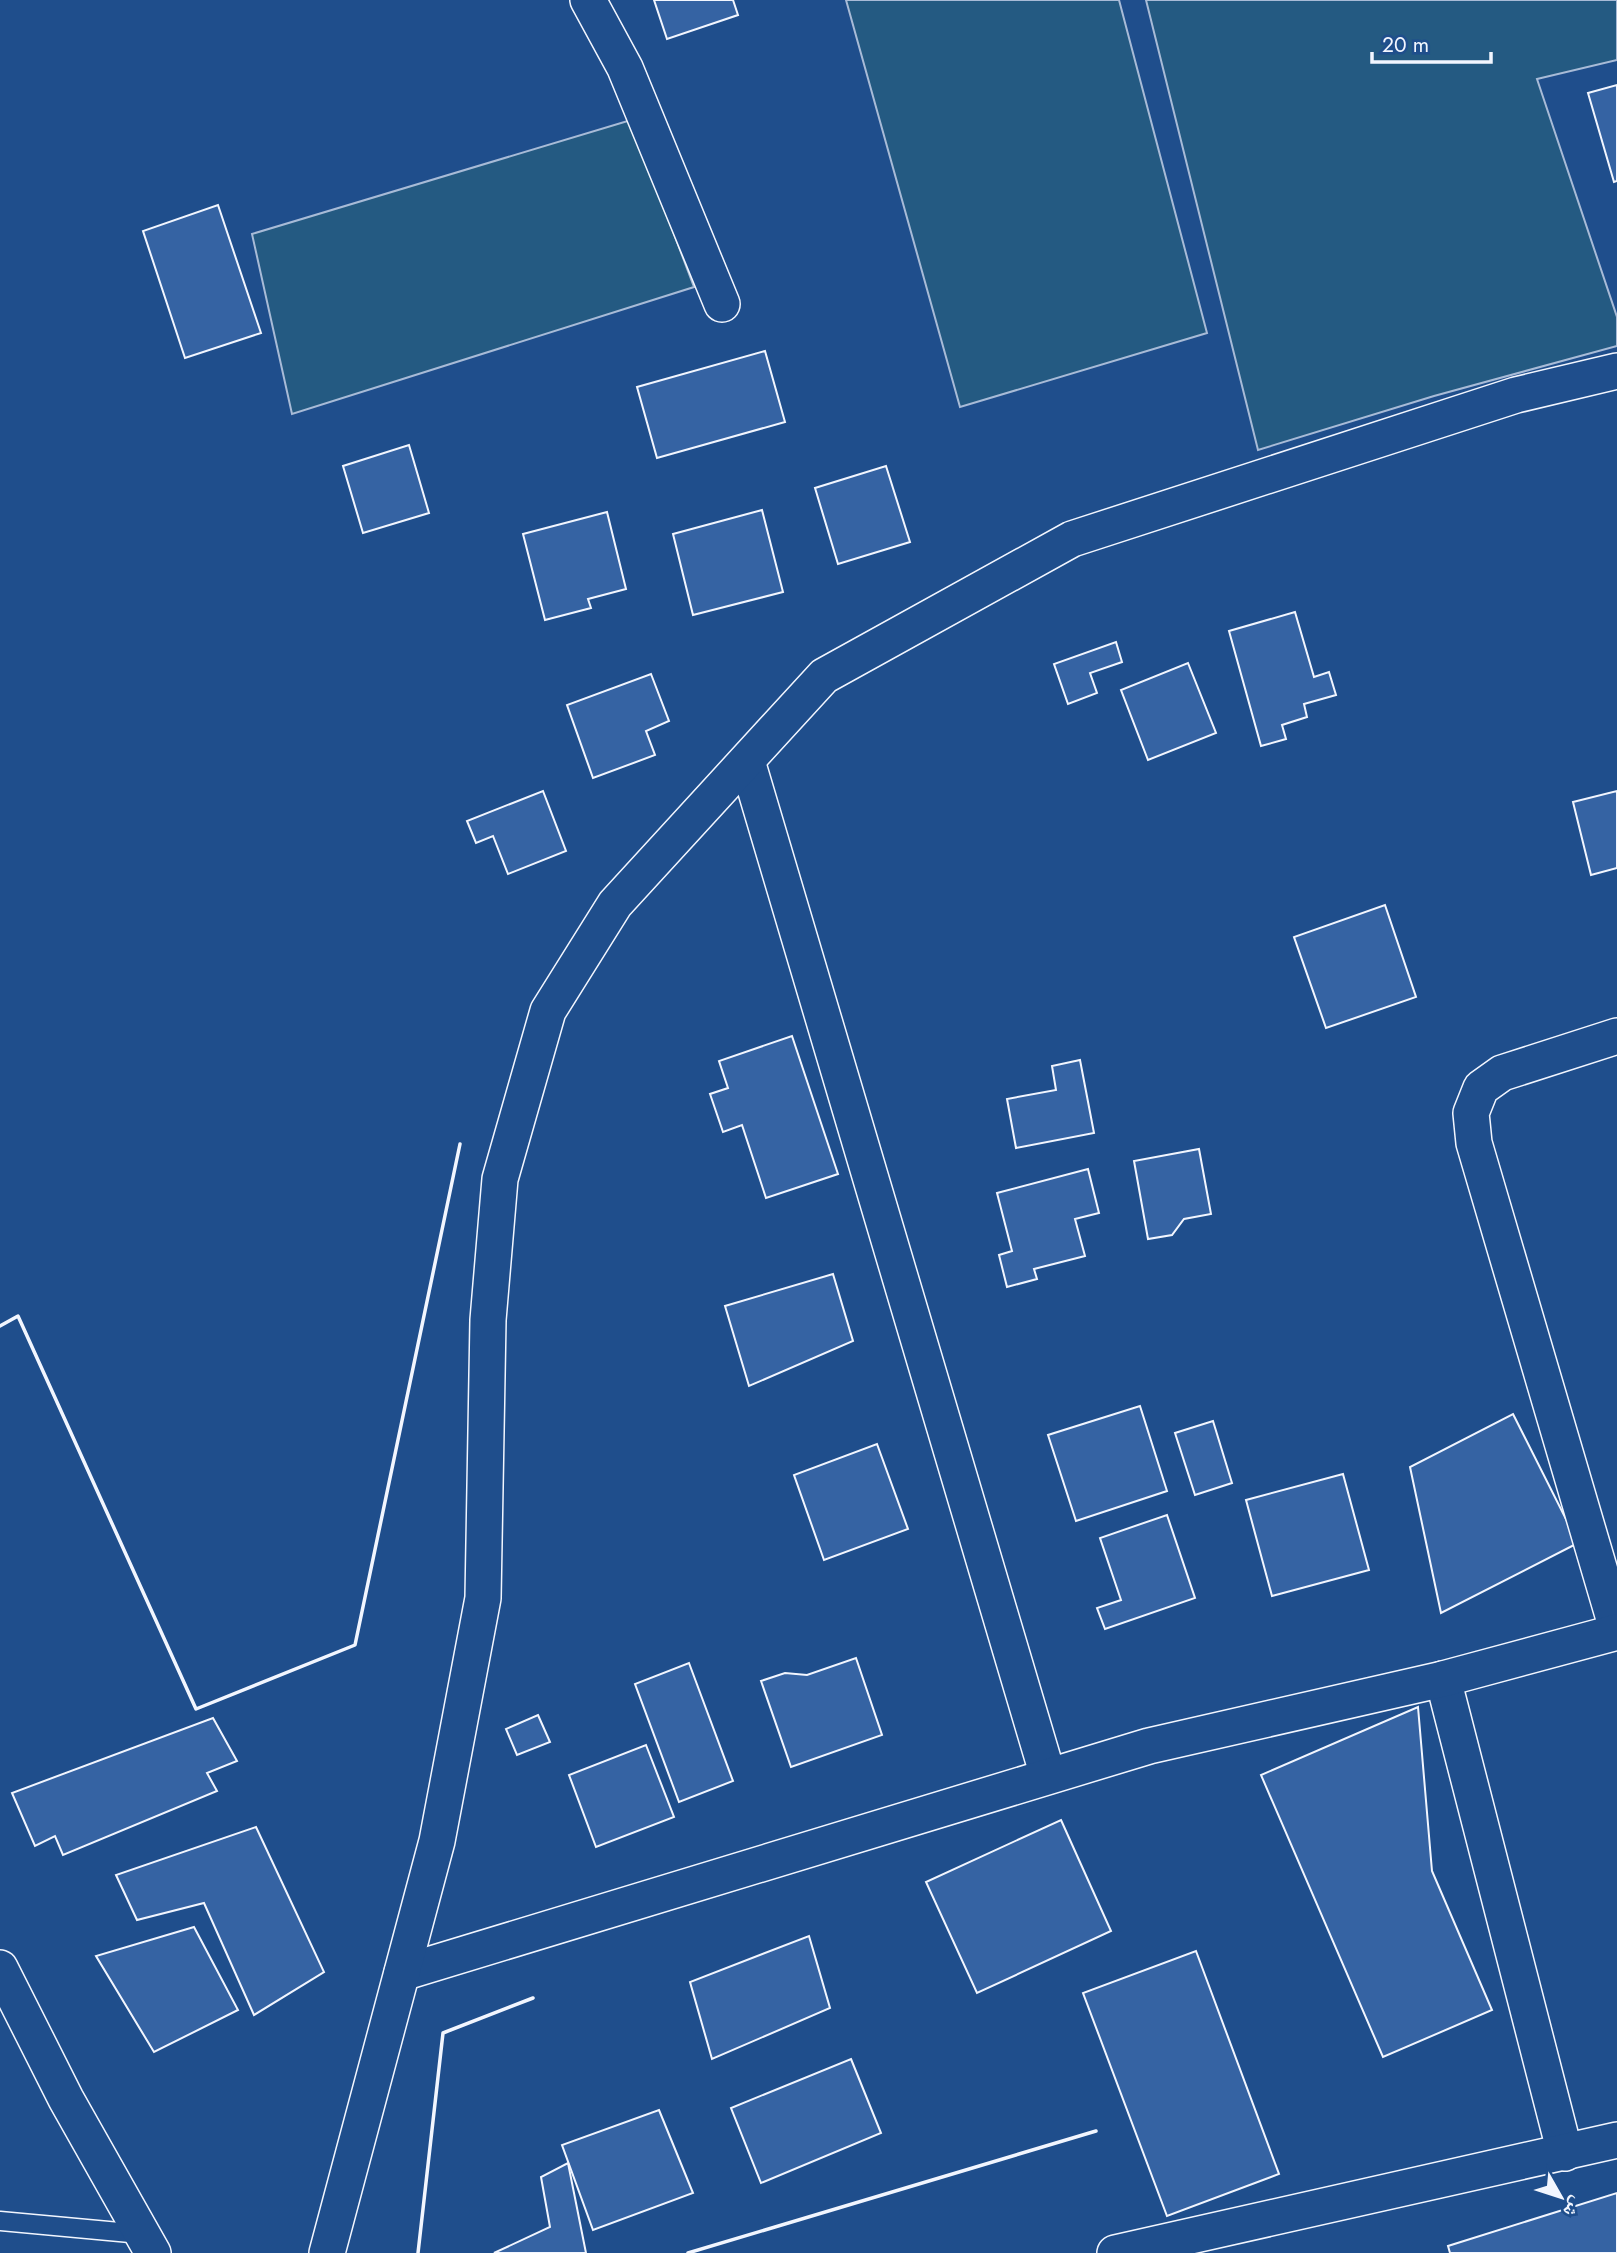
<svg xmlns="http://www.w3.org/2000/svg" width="1617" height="2253" font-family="Jost,'Noto Naskh Arabic',sans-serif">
  <rect width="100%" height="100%" fill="#1f4e8c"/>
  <g fill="#245a82" stroke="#a8bbd7" stroke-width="2">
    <path d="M846 0H1119L1207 333 960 407Z"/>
    <path d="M1146 0H1617V60L1537 79 1617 317V346L1434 396 1258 450Z"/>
    <path d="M631 120 694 287 292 414 252 234Z"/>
  </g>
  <g fill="#3563a3" stroke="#f2f6ff" stroke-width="2">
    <path d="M654 0H733L738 15 667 39Z"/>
    <path d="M1617 85V181L1614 182 1588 93Z"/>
    <path d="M218 205 261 333 185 358 143 231Z"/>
    <path d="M765 351 785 422 657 458 637 387Z"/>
    <path d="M409 445 429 513 363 533 343 466Z"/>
    <path d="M886 466 910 542 838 564 815 488Z"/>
    <path d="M762 510 783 592 693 615 673 534Z"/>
    <path d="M607 512 626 589 588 599 591 608 545 620 523 534Z"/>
    <path d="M1295 612 1314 677 1329 672 1336 695 1304 704 1307 717 1282 725 1286 739 1261 746 1229 631Z"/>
    <path d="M1116 642 1122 662 1090 673 1097 693 1068 704 1054 664Z"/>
    <path d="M1188 663 1216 733 1148 760 1121 690Z"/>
    <path d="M651 674 669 721 646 731 655 755 593 778 567 705Z"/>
    <path d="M543 791 566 851 508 874 493 836 476 843 467 821Z"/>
    <path d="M1617 791V868L1591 875 1573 802Z"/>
    <path d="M1385 905 1416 997 1326 1028 1294 937Z"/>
    <path d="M792 1036 838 1174 766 1198 742 1125 723 1132 710 1094 728 1088 719 1061Z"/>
    <path d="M1080 1060 1094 1133 1016 1148 1007 1099 1056 1090 1052 1066Z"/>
    <path d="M1199 1149 1211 1214 1184 1219 1172 1235 1148 1239 1134 1161Z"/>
    <path d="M1088 1169 1099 1213 1075 1219 1085 1256 1034 1269 1037 1279 1007 1287 999 1255 1012 1251 997 1193Z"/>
    <path d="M833 1274 853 1341 749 1386 725 1306Z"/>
    <path d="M1140 1406 1167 1491 1076 1521 1048 1435Z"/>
    <path d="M1513 1414 1578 1543 1441 1613 1410 1467Z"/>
    <path d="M1213 1421 1232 1483 1195 1495 1175 1433Z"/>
    <path d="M877 1444 908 1529 824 1560 794 1475Z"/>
    <path d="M1343 1474 1369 1570 1272 1596 1246 1500Z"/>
    <path d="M1167 1515 1195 1598 1105 1629 1097 1608 1121 1600 1100 1538Z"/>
    <path d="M856 1658 882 1735 791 1767 761 1681 785 1673 807 1675Z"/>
    <path d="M689 1663 733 1781 679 1802 635 1684Z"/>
    <path d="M1418 1707 1432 1871 1492 2010 1383 2057 1261 1775Z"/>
    <path d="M538 1715 550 1742 517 1755 506 1729Z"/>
    <path d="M213 1718 237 1761 207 1773 217 1791 63 1855 55 1836 35 1846 12 1793Z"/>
    <path d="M646 1745 674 1817 596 1847 569 1775Z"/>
    <path d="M1061 1820 1111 1931 977 1993 926 1882Z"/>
    <path d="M256 1827 324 1972 254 2015 204 1903 137 1920 116 1875Z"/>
    <path d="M194 1927 238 2010 154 2052 96 1956Z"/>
    <path d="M809 1936 830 2008 712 2059 690 1982Z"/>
    <path d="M1196 1951 1279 2174 1167 2216 1083 1993Z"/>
    <path d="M851 2059 881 2133 761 2183 731 2108Z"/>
    <path d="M659 2110 693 2193 593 2230 562 2145Z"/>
    <path d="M568 2163 586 2253H494L550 2227 541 2177Z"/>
    <path d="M1617 2193V2253H1450L1448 2246Z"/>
  </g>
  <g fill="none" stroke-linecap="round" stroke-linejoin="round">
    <g stroke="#f2f6ff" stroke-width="21">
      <path id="lane" d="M0 2221 141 2234"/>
    </g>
    <g stroke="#f2f6ff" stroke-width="38">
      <g id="street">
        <path d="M588 0 625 68 722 304"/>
        <path d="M747 761 1048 1776"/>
        <path d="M1617 1036 1502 1073 1481 1088 1471 1113 1474 1143 1617 1629"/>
        <path d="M1443 1679 1565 2153"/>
        <path d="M0 1968 66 2099 153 2253"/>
        <path d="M402 1973 1149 1746 1443 1679 1617 1632"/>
        <path d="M327 2253 437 1841 483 1598 488 1320 500 1179 548 1011 615 904 824 676 1072 539 1516 395 1617 371"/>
        <path d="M1115 2253 1617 2140"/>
      </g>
    </g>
    <use href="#lane" stroke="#1f4e8c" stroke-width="18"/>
    <use href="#street" stroke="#1f4e8c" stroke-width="35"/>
    <g stroke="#f2f6ff" stroke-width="3.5">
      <path d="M0 1326 18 1316 196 1709 355 1645 460 1144"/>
      <path d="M418 2253 443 2033 533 1998"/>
      <path d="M688 2253 1096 2131"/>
    </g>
  </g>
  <g transform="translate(1561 2197) rotate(129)" stroke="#1f4e8c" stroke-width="5" paint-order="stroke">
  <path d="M0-5L12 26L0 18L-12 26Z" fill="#f2f6ff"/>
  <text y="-10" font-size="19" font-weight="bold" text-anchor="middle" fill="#f2f6ff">ش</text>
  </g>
  <path d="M1372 52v10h119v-10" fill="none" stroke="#f2f6ff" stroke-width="3.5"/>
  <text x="1382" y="52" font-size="21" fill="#f2f6ff" stroke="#1f4e8c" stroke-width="5" paint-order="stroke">20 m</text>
</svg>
